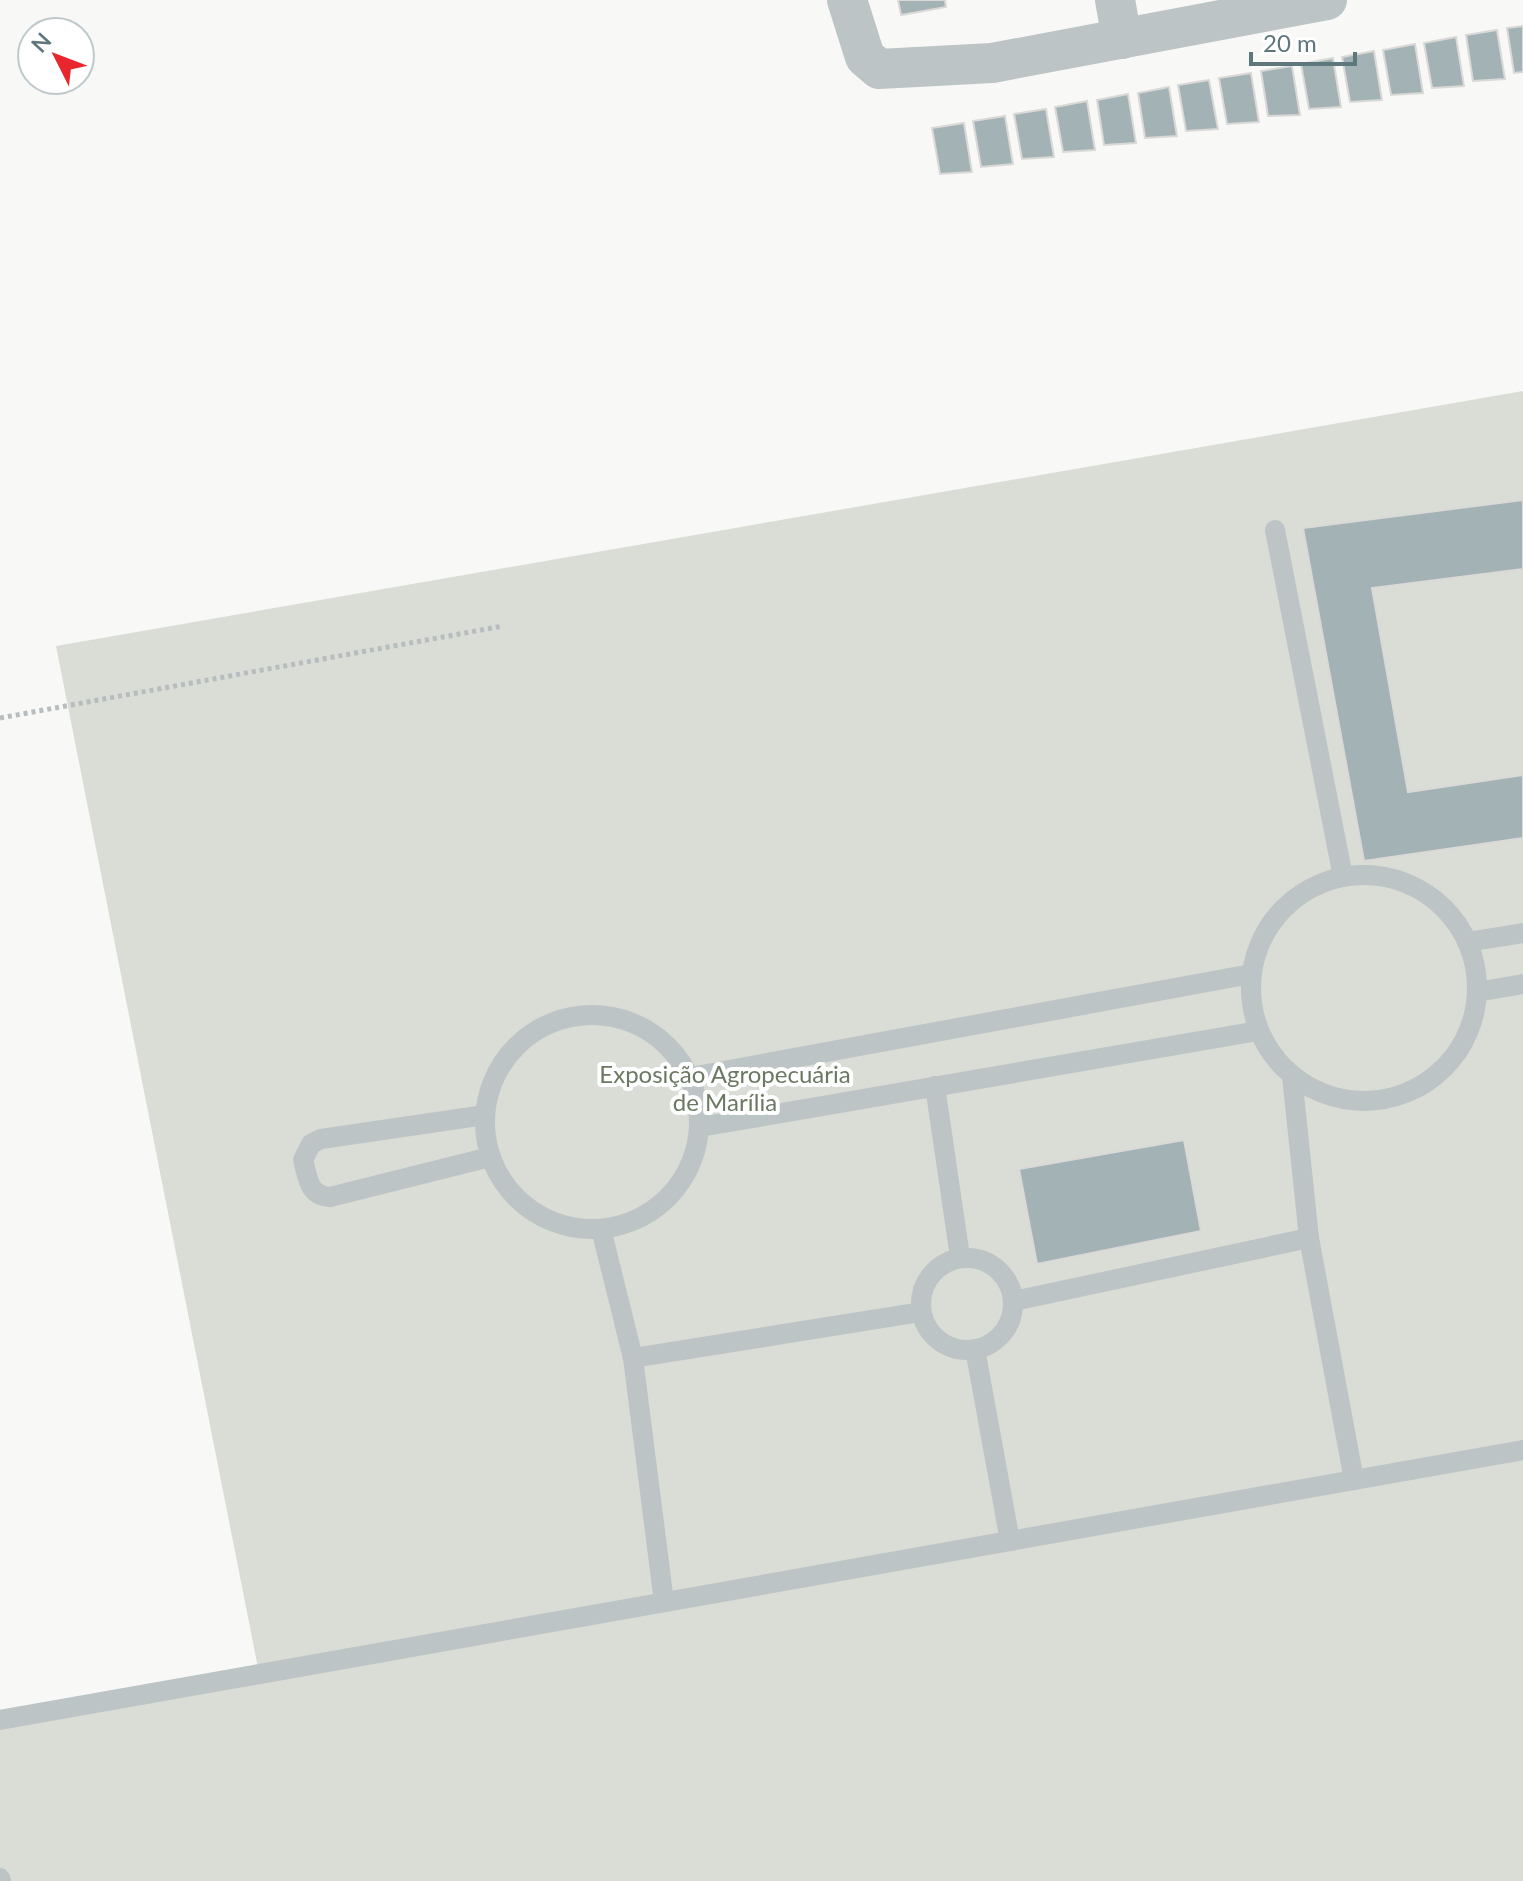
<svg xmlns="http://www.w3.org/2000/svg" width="1523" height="1881" font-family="Lato,sans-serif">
  <rect width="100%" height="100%" fill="#f8f8f6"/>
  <path fill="#daddd5" d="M1523 391V1881H0V1720L260 1678 56 646Z"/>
  <g fill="#a3b2b4" stroke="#dad9d8" stroke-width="2">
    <path d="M898 0H945L946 7 901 15Z"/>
    <path d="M1523 26V72L1514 73 1507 28Z"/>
    <path d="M1497 30 1505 79 1473 81 1466 35Z"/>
    <path d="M1456 37 1464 86 1432 88 1424 43Z"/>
    <path d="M1415 44 1423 93 1391 95 1383 50Z"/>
    <path d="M1374 51 1382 100 1350 102 1342 57Z"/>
    <path d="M1333 58 1341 107 1309 109 1301 64Z"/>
    <path d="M1292 66 1300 115 1268 116 1261 71Z"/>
    <path d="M1251 73 1259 122 1227 124 1219 78Z"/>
    <path d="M1209 80 1218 129 1186 131 1178 85Z"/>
    <path d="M1169 87 1177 136 1145 138 1138 93Z"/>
    <path d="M1128 94 1136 143 1104 145 1097 100Z"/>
    <path d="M1087 101 1095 150 1063 152 1055 107Z"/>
    <path d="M1046 109 1054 157 1022 159 1014 114Z"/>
    <path d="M1005 116 1013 164 981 167 973 121Z"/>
    <path d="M964 123 972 172 940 174 932 128Z"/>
    <path d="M1523 500V569L1372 588 1408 792 1523 775V838L1364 861 1303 528Z"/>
    <path d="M1184 1140 1201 1231 1037 1264 1019 1169Z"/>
  </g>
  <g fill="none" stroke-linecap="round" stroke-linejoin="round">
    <path stroke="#b7bdbf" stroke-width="5" stroke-dasharray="4 4" stroke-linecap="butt" d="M0 718 503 626"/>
    <g stroke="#bcc4c6" stroke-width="20">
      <path d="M1275 530 1343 877"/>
      <circle cx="1364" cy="988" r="113"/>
      <path d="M1467 942 1523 933"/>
      <path d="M1477 992 1523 984"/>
      <circle cx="592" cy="1122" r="107"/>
      <path d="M1292 1076 1309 1238 1354 1480"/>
      <path d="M691 1077 1251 974"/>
      <path d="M935 1086 960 1257"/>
      <path d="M485 1115 321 1139 311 1144 303 1160C308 1177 308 1196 330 1197L490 1157"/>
      <path d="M700 1127 1258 1031"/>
      <path d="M601 1229 633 1358 664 1602"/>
      <circle cx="967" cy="1304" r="46"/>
      <path d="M1014 1301 1309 1238"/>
      <path d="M975 1349 1010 1541"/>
      <path d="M633 1358 921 1312"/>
      <path d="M0 1720 1523 1450"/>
      <path d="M0 1878 1 1881"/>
    </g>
    <g stroke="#bcc4c6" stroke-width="40">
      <path d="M847 0 865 57 879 69 992 63 1327 0"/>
      <path d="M1115 0 1122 39"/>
    </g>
  </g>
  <g text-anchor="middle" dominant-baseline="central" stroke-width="8" stroke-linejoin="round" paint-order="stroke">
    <g font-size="24" fill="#6c7962" stroke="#fff">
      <text x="725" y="1073">Exposição Agropecuária<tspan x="725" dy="28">de Marília</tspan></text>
    </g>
  </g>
  <g transform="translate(56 56) rotate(312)"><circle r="38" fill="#ffffff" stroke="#bfc9cb" stroke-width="2"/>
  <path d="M0-6L14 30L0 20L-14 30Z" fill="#e8262e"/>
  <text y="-12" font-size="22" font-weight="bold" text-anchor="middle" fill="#5e777c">N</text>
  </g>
  <path d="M1251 52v12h104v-12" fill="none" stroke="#5e777c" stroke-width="4"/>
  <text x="1263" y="52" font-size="24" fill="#5e777c" stroke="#ffffff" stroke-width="6" paint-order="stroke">20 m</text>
</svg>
